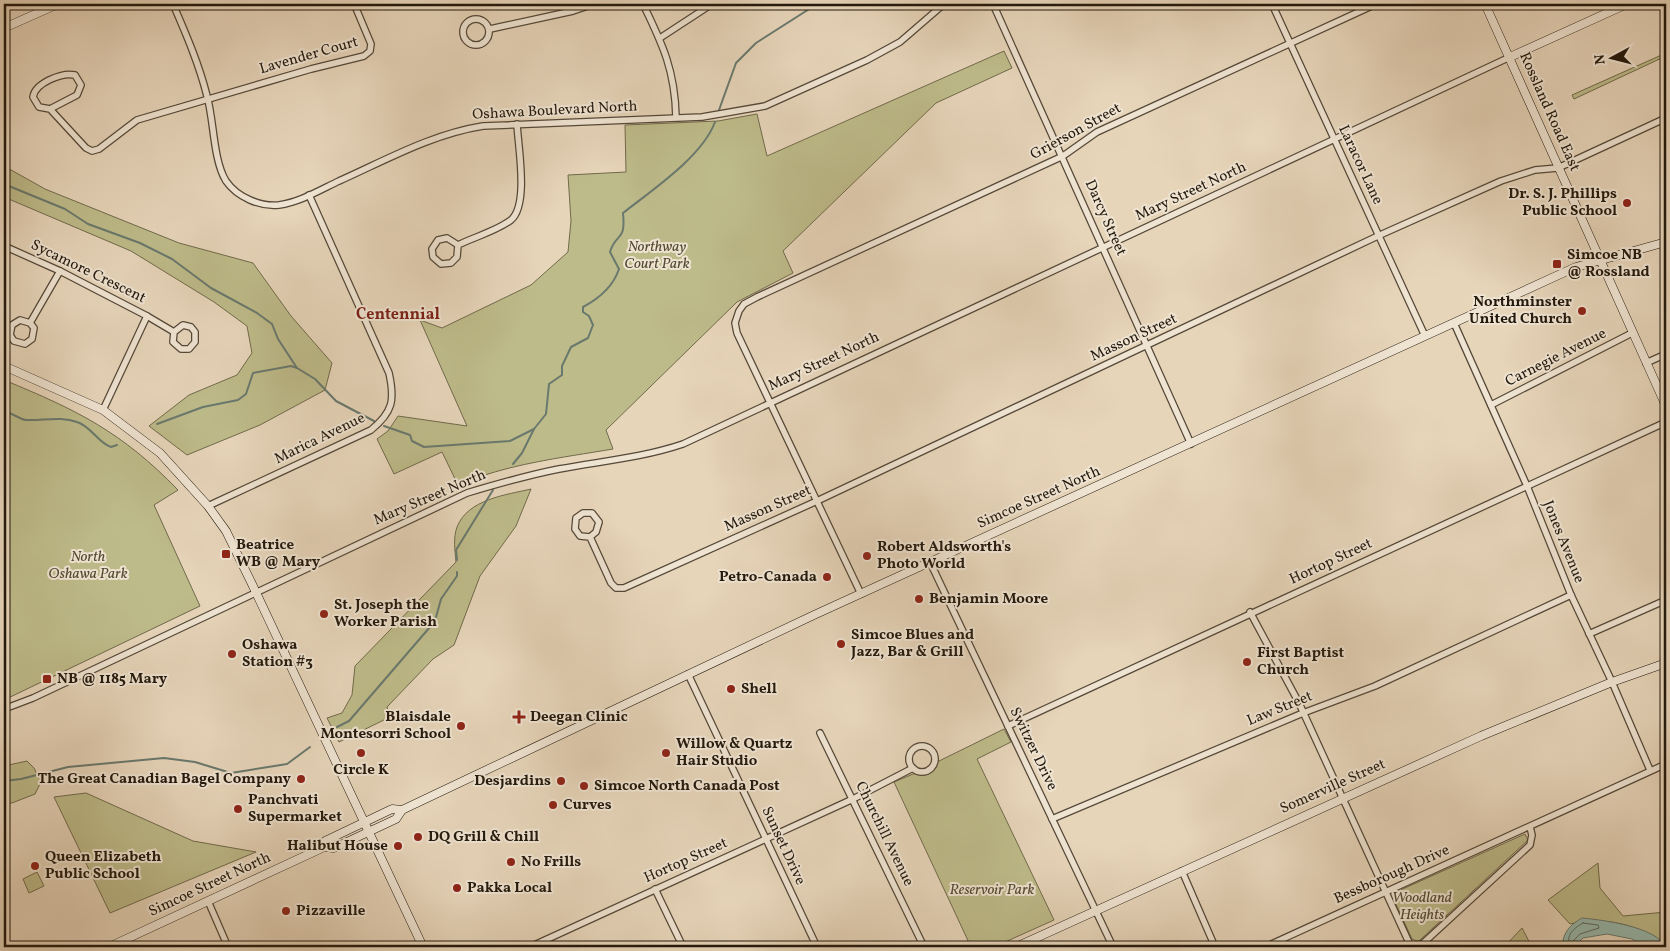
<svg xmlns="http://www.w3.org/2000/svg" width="1670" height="951" font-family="Vollkorn,serif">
  <rect width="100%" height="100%" fill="#e7d5ba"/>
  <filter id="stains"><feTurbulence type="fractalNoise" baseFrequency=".004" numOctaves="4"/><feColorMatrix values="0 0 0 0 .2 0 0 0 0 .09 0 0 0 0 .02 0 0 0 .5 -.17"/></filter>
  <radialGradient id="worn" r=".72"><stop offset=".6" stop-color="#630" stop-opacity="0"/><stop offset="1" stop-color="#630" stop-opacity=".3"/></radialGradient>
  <g fill="#bebb8a" stroke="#706a4c">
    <path d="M1004 51 1012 68 936 103 783 251 793 273 737 302 606 430 613 449C560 458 507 464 458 485L442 452 394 474 377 439 388 431 398 416 467 426 420 320 442 328 531 285 568 252 571 221 568 175 626 172 625 125 718 121 757 114 767 156Z"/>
    <path d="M1666 53V56L1574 99 1572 95Z"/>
    <path d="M4 166 45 189 179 243 253 263 291 316 332 363 325 390 260 425 187 455 149 426 189 395 237 375 252 353 247 326 214 302 131 251 4 197Z"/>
    <path d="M4 380C77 410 122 432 178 490L154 505 200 606 4 700Z"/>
    <path d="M531 489 516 526 480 576 454 645 433 659 387 707 390 717 339 742 327 718 342 713 352 695 355 666 456 562C455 551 453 538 457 527 468 499 506 495 531 489Z"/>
    <path d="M1004 729 1011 742 977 759 1054 920 994 947H971L894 782 913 774 930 772 937 762Z"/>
    <path d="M27 761 34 768 41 782 35 794 12 803H4V766Z"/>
    <path d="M86 793 193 841 256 852 110 913 54 797Z"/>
    <path d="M1525 834 1528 840 1420 940 1417 941 1412 939 1394 900 1396 892Z"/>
    <path d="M1598 863 1600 888 1623 916 1666 912V945C1639 924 1603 916 1570 924L1548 900Z"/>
    <path d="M37 872 44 886 29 893 23 879Z"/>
    <path d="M1522 928 1532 947H1504Z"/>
  </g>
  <path fill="#97b9ae" stroke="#69796e" d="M1582 918C1604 920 1656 927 1666 947H1646L1632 939 1607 934 1583 938 1574 947H1562C1563 932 1570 925 1582 918Z"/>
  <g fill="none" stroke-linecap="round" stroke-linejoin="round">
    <path stroke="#5d695e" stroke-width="1" d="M1583 923 1598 925 1599 928 1580 934 1572 942H1569C1567 933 1576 927 1583 923Z"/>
    <g stroke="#69796e" stroke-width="2">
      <path d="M719 110 736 63 756 43 817 4"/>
      <path d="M4 184 65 209 88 224 140 243 172 259 211 288 257 313 272 324 278 339 297 368"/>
      <path d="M4 412C12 412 18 419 26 420 42 421 61 416 77 422 92 427 98 443 111 447L117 445"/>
      <path d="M157 424 203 407 238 400 246 394 253 373 291 366 297 368 315 379 336 401 374 421"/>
      <path d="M384 426 410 435 412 441 424 447 510 441 534 429"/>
      <path d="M513 464 522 453 534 429 546 414 549 384 562 375V366L571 347 588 338 593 325 589 316 583 312V307C600 298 613 287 619 269L610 252C616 232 626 243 623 213 652 190 702 157 715 122"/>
      <path d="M457 560 456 550 493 490"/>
      <path d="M337 727 349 721 430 627 436 617 441 599 457 576V572"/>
      <path d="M4 781 21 779 68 767 164 758 195 762 231 773 287 764 310 747"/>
    </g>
    <g stroke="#544838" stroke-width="8">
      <g id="street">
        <path d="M173 4C186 34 199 64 207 96 214 120 213 160 226 181 237 197 260 207 279 205 300 202 320 190 339 181 386 160 432 134 483 126L702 117 765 106 867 60 900 42 944 4"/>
        <path d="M344 4 355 6"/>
        <path d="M643 4C663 45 675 71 676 117"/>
        <path d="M993 4 1191 444"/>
        <path d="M1272 4 1425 336"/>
        <circle cx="476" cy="32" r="13"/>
        <path d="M490 29 573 11 594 4"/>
        <path d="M660 38 712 4"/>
        <path d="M50 109 77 95 81 85 75 75C62 72 35 83 33 97L39 107 50 109 86 148 92 151 99 149 137 120 311 69 364 56 370 51 371 44 355 6"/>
        <path d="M458 245 447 238 438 240 432 249 433 257 441 264 451 263 457 257 458 245C474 237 497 231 511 220 529 205 518 146 517 124"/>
        <path d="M4 246 60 271 147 316 103 410"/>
        <path d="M147 316 174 332 173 342 181 349H189L195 342V332L191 327 183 325 174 332"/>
        <path d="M30 323 34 328 32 339 25 344 14 341 10 335 12 325 20 320 30 323 60 271"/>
        <path d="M1454 323 1527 486 1571 595 1612 682 1650 770"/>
        <path d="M1646 363 1666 354"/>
        <path d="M1491 405 1632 333"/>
        <path d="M208 506 371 430C393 412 395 400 389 373L309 195"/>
        <path d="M590 537 596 532 599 522 592 513H583L576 518 575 529 580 536 590 537 611 583 616 588H624L817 501 1380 235 1501 181 1535 170 1558 168 1666 118"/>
        <path d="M930 562 1113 947"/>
        <path d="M861 594 737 333 735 323 739 311 744 304 757 297 1063 156 1097 132 1376 4"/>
        <path d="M1250 612 1299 703 1411 947"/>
        <path d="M1589 634 1666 600"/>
        <path d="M688 674 817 947"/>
        <path d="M4 709 33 698 467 493C497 484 528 475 559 469 602 461 641 458 683 444L1510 57"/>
        <path d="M1008 726 1666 422"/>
        <path d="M820 733 924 947"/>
        <circle cx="922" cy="759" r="13"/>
        <path d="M1052 819 1303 713 1375 686 1571 595"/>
        <path d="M1182 871 1215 947"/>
        <path d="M655 889 683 947"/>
        <path d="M208 901 228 947"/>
        <path d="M530 947 853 799 913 768"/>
        <path d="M1265 947 1666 764"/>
        <path d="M1419 947 1530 845 1532 835 1530 827"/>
      </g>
    </g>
    <g stroke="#23190d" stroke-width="9">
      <g id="secondary">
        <path d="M1485 4 1666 406"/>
        <path d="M4 28 58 4"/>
        <path d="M1510 57 1627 4"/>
        <path d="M4 366 103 410 160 453 208 506 226 531 252 584 423 947"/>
        <path d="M323 847 334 848 396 819 402 810"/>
        <path d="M109 947 320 849 325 841 392 809 402 810 814 615 1576 267 1666 242"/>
        <path d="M1016 947 1481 736 1612 682 1666 663"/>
      </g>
    </g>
    <use href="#street" stroke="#efe4d2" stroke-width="5.5"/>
    <use href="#secondary" stroke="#efe4d2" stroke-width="8"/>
  </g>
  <g fill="#8f2418" stroke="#efe4d2" stroke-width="2">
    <circle cx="1627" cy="203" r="5"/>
    <rect x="1552" y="259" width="10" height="10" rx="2.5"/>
    <circle cx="1582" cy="311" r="5"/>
    <rect x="221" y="549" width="10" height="10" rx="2.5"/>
    <circle cx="867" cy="556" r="5"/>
    <circle cx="827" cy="577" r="5"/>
    <circle cx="919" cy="599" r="5"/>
    <circle cx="324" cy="614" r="5"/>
    <circle cx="841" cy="644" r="5"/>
    <circle cx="232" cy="654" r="5"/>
    <circle cx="1247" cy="662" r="5"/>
    <rect x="42" y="674" width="10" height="10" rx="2.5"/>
    <circle cx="731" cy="689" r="5"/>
    <path d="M516.5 709.5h5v5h5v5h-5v5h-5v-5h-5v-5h5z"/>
    <circle cx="461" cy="726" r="5"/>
    <circle cx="361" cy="753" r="5"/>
    <circle cx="666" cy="753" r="5"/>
    <circle cx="301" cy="779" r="5"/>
    <circle cx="561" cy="781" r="5"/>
    <circle cx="584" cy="786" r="5"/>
    <circle cx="553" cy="805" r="5"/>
    <circle cx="238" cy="809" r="5"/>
    <circle cx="418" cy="837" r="5"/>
    <circle cx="398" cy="846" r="5"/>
    <circle cx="511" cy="862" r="5"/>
    <circle cx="35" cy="866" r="5"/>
    <circle cx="457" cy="888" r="5"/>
    <circle cx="286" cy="911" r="5"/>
  </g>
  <g text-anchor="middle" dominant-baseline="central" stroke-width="4" stroke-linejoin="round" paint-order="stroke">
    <g font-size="15" fill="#23190d" stroke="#efe4d2">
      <text transform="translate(309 56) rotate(-16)">Lavender Court</text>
      <text transform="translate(555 111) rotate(-3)">Oshawa Boulevard North</text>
      <text transform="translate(1549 112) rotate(66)">Rossland Road East</text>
      <text transform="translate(1076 132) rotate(-29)">Grierson Street</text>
      <text transform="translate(1360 165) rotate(65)">Laracor Lane</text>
      <text transform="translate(1191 192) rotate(-25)">Mary Street North</text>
      <text transform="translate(1105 218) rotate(66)">Darcy Street</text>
      <text transform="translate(88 272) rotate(26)">Sycamore Crescent</text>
      <text transform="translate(1134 338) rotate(-25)">Masson Street</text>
      <text transform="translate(1556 358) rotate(-27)">Carnegie Avenue</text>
      <text transform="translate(824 362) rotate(-25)">Mary Street North</text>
      <text transform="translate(320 439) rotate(-26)">Marica Avenue</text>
      <text transform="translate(430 498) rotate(-23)">Mary Street North</text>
      <text transform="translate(1039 498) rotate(-24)">Simcoe Street North</text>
      <text transform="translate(768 509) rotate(-24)">Masson Street</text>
      <text transform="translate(1563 542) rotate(68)">Jones Avenue</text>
      <text transform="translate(1331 562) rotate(-25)">Hortop Street</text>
      <text transform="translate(1280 709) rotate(-22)">Law Street</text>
      <text transform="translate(1033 749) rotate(64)">Switzer Drive</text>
      <text transform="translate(1333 787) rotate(-24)">Somerville Street</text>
      <text transform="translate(884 834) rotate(64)">Churchill Avenue</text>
      <text transform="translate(783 846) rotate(65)">Sunset Drive</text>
      <text transform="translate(686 861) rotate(-24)">Hortop Street</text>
      <text transform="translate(1392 875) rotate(-24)">Bessborough Drive</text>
      <text transform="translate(210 885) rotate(-25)">Simcoe Street North</text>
    </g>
    <g font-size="15" font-weight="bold" fill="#23190d" stroke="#efe4d2" text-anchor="start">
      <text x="1617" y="194" text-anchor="end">Dr. S. J. Phillips<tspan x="1617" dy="17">Public School</tspan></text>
      <text x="1567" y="255">Simcoe NB<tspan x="1567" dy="17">@ Rossland</tspan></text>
      <text x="1572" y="302" text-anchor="end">Northminster<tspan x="1572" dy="17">United Church</tspan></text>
      <text x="236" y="545">Beatrice<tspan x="236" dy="17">WB @ Mary</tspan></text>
      <text x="877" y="547">Robert Aldsworth's<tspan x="877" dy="17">Photo World</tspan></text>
      <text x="817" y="577" text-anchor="end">Petro-Canada</text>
      <text x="929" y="599">Benjamin Moore</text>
      <text x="334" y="605">St. Joseph the<tspan x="334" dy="17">Worker Parish</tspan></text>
      <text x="851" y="635">Simcoe Blues and<tspan x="851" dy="17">Jazz, Bar &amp; Grill</tspan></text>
      <text x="242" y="645">Oshawa<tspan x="242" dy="17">Station #3</tspan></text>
      <text x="1257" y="653">First Baptist<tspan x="1257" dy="17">Church</tspan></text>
      <text x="57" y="679">NB @ 1185 Mary</text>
      <text x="741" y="689">Shell</text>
      <text x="451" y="717" text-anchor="end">Blaisdale<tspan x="451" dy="17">Montesorri School</tspan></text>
      <text x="530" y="717">Deegan Clinic</text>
      <text x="676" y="744">Willow &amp; Quartz<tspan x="676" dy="17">Hair Studio</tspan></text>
      <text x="361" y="770" text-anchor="middle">Circle K</text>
      <text x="291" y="779" text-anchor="end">The Great Canadian Bagel Company</text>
      <text x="551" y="781" text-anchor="end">Desjardins</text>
      <text x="594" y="786">Simcoe North Canada Post</text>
      <text x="248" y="800">Panchvati<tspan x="248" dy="17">Supermarket</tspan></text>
      <text x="563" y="805">Curves</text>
      <text x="428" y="837">DQ Grill &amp; Chill</text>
      <text x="388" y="846" text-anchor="end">Halibut House</text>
      <text x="45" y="857">Queen Elizabeth<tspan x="45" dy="17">Public School</tspan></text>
      <text x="521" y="862">No Frills</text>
      <text x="467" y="888">Pakka Local</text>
      <text x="296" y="911">Pizzaville</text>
    </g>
    <g font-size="15" font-style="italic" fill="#524a32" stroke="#efe4d2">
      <text x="657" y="247">Northway<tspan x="657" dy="17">Court Park</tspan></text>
      <text x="88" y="557">North<tspan x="88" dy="17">Oshawa Park</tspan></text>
      <text x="992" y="890">Reservoir Park</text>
      <text x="1422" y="898">Woodland<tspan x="1422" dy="17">Heights</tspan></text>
    </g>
    <g font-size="16" font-weight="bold" fill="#7a1f14" stroke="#efe4d2">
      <text x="398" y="315">Centennial</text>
    </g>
  </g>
  <rect width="1670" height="951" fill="none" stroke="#e7d5ba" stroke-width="20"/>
  <rect x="5" y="5" width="1660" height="941" fill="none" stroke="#23190d" stroke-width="2.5"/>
  <rect x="10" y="10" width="1650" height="931" fill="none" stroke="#23190d"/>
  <g transform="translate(1612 58) rotate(263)" stroke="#efe4d2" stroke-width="4" paint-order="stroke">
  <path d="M0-4L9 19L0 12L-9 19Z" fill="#23190d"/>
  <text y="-8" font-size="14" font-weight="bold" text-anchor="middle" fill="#23190d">N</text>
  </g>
  <rect width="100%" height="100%" filter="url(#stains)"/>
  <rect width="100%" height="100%" fill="url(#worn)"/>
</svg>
